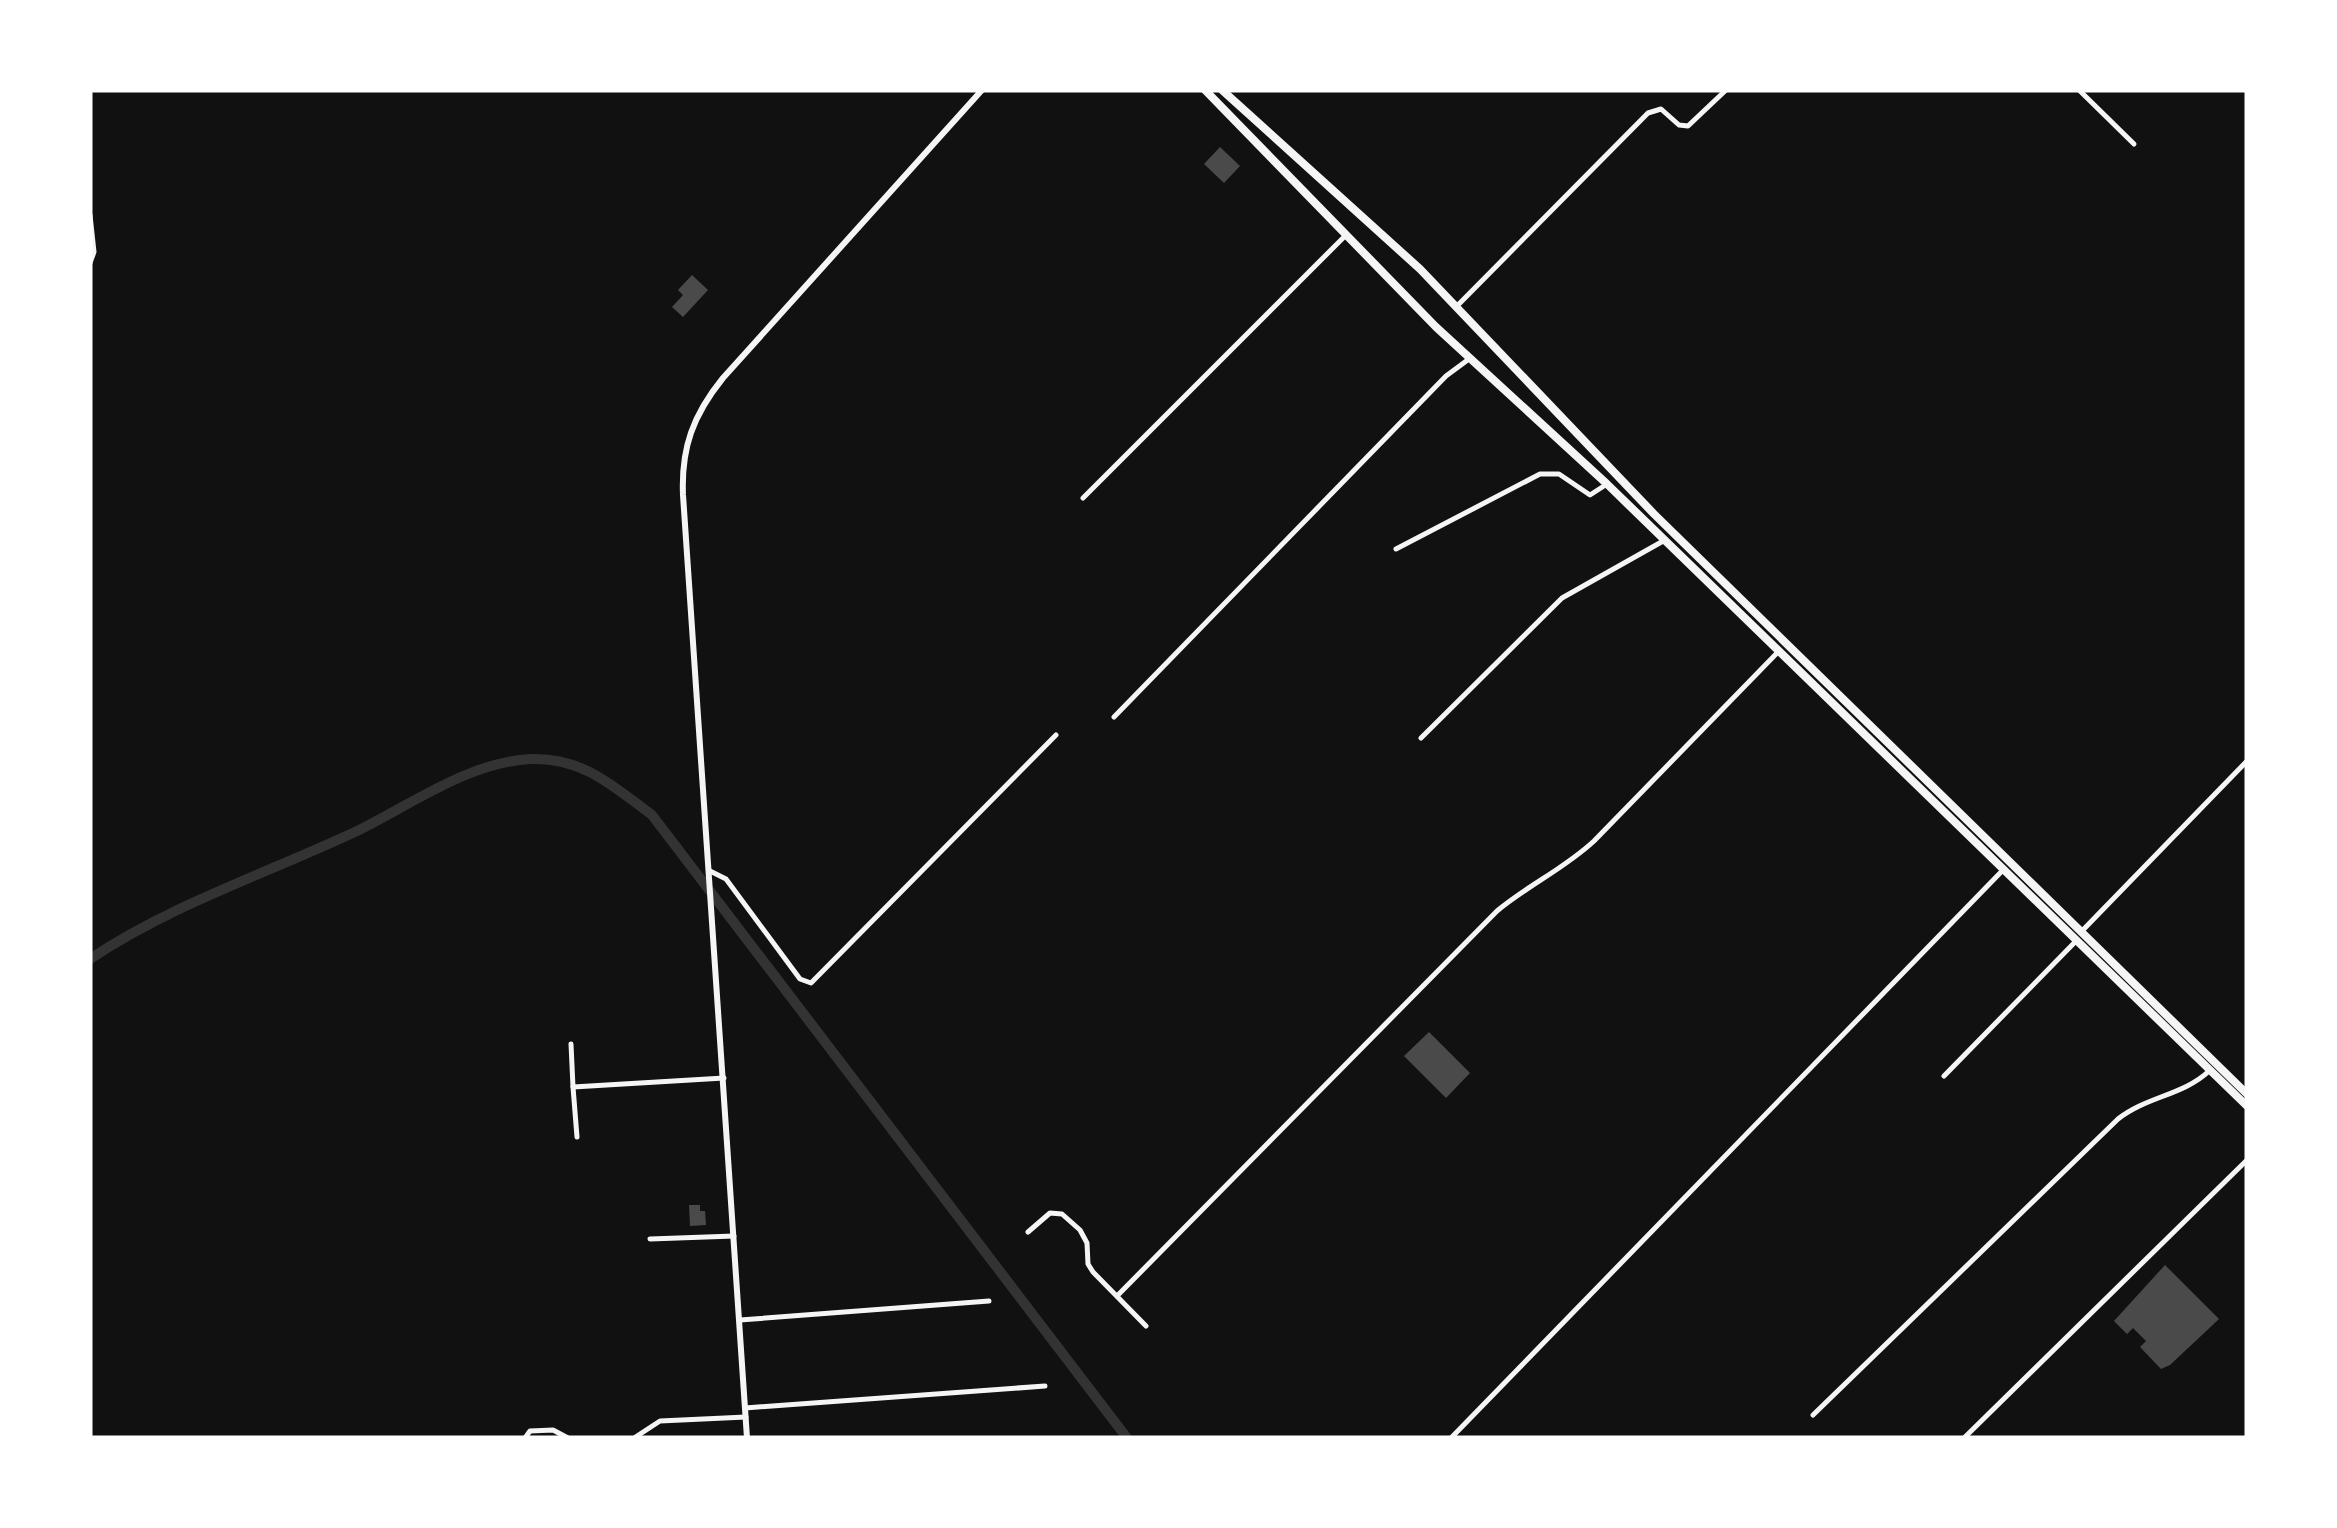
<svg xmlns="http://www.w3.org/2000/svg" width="2337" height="1528" font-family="Signika,sans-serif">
  <rect width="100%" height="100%" fill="#111"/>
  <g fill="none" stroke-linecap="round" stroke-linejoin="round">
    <path stroke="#333" stroke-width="10" d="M90 959C172 904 268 873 357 831 412 804 469 762 531 759 583 757 614 787 652 815L1127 1438"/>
  </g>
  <g fill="#4a4a4a">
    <path d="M1220 147 1240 166 1224 183 1204 164Z"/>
    <path d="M692 275 708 290 683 317 672 307 683 295 678 290Z"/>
    <path d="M1429 1032 1470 1073 1446 1098 1404 1056Z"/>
    <path d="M689 1205H700V1211H705L706 1225 690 1226Z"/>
    <path d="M2165 1265 2219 1319 2170 1365 2161 1369 2140 1347 2146 1341 2133 1328 2127 1334 2114 1321Z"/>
  </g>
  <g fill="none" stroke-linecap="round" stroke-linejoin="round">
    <g stroke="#f5f5f5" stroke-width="5">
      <path d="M2079 90 2134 144"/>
      <path d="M90 215 94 252 90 263"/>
      <path d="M1457 306 1648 113 1661 109 1679 125 1688 126 1726 90"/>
      <path d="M1083 498 1345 236"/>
      <path d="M1396 549 1540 474H1559L1590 495 1607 484"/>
      <path d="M1114 717 1446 376 1469 359"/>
      <path d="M1421 738 1562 598 1665 540"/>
      <path d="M710 871 726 879 800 979 811 983 1056 735"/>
      <path d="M2081 932 2247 761"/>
      <path d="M571 1044 573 1087 724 1078"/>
      <path d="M1944 1076 2076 941"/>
      <path d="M573 1087 577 1137"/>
      <path d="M1028 1232 1050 1213 1062 1214 1080 1230 1087 1243 1088 1264 1093 1272 1146 1326"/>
      <path d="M650 1239 734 1236"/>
      <path d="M1117 1296 1497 911C1528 885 1564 869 1594 841L1779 651"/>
      <path d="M740 1320 989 1301"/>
      <path d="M745 1408 1045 1386"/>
      <path d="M1813 1415 2118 1119C2145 1097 2184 1095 2209 1071"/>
      <path d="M525 1438 530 1431 553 1430 568 1438"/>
      <path d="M634 1438 660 1421 746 1417"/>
      <path d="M1451 1438 2003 870"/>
      <path d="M1964 1438 2247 1160"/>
    </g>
    <path stroke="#f5f5f5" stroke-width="6" d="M747 1438 683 495C681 448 693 415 723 378L982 90"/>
    <g stroke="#f5f5f5" stroke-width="8">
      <path d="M1205 90 1436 327 1607 484 2247 1106"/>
      <path d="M1222 90 1420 269 1654 514 2247 1094"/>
    </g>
  </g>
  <rect width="2337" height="1528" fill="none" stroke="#ffffff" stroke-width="185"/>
</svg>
